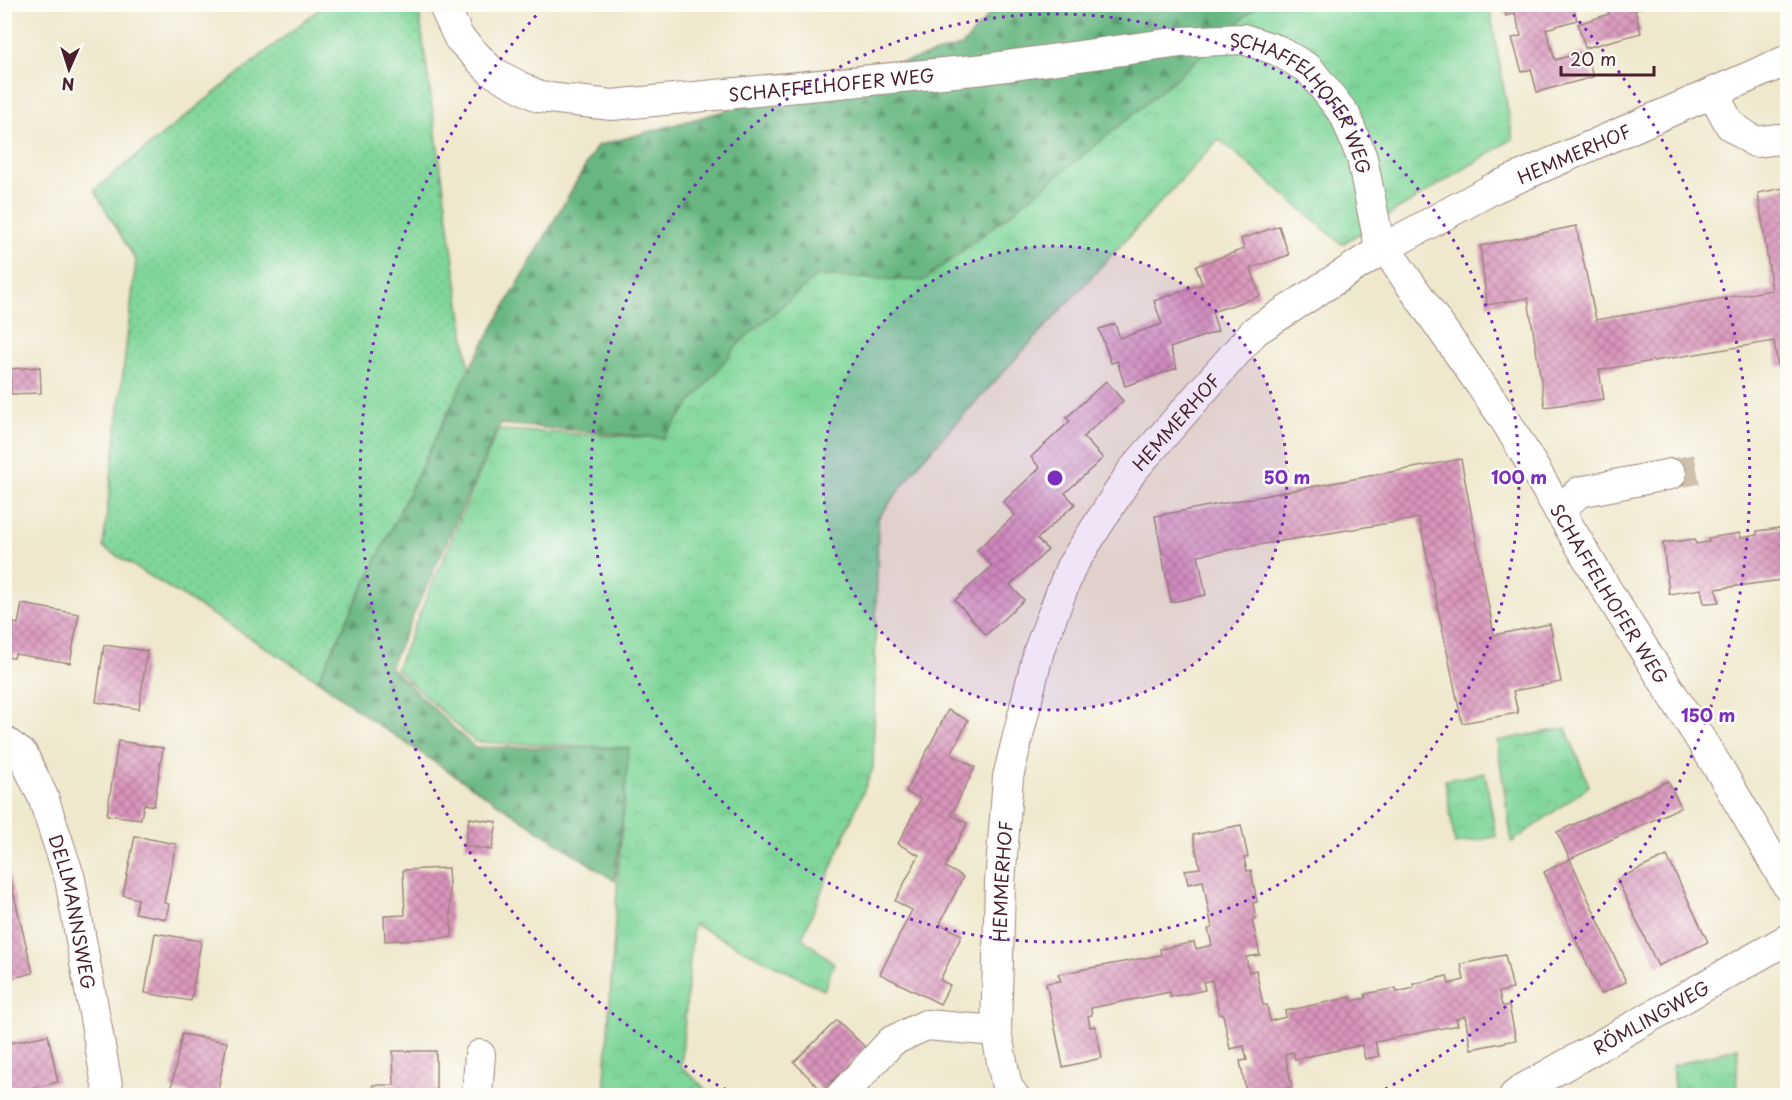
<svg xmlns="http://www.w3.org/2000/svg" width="1792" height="1100" font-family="'Playpen Sans',sans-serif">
  <defs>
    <pattern id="grass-dots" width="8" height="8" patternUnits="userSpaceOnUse" patternTransform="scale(1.5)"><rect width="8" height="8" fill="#7fd69a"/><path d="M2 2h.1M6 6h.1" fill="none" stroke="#6fb785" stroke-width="1.8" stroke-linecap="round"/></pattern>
    <pattern id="forest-firs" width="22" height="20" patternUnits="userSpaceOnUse" patternTransform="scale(1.5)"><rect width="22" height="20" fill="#67b782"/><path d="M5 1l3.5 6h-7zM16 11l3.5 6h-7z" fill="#57946b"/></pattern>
    <pattern id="park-crowns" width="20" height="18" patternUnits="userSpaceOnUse" patternTransform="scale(1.5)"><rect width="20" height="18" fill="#7fd69a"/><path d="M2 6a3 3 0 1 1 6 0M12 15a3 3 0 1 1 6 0" fill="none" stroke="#6fb785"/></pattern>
    <pattern id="building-cross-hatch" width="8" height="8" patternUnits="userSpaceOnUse" patternTransform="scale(1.5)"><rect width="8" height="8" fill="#d995bc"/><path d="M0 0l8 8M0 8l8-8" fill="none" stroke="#b27999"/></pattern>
  </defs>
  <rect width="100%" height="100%" fill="#fdfcf7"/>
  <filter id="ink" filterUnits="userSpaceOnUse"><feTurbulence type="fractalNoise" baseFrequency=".0167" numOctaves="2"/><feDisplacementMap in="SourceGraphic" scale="12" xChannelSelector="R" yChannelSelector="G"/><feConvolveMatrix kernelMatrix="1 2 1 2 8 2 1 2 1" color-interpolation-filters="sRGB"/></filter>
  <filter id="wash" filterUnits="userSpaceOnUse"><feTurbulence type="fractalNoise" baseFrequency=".008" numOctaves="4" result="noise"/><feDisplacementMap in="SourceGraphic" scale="24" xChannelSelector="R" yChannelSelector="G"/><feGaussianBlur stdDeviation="1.35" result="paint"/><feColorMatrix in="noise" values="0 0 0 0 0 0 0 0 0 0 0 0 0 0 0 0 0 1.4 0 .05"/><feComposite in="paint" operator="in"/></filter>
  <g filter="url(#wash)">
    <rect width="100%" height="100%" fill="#efe8cd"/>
    <path fill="url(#grass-dots)" stroke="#647a62" stroke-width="1.5" d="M324 5H418L469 369 318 680 103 547 136 261 94 190Z"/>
    <path fill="url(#forest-firs)" stroke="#586b56" stroke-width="1.5" d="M998 5H1258C1152 103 1038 193 923 282L817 276 740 342 663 438 500 424 390 667 474 747 630 748 615 881 371 720 318 680 469 369 597 146 962 46Z"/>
    <g fill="url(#park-crowns)" stroke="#647a62" stroke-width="1.5">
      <path d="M1258 5H1489L1513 139 1342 244 1219 139 922 460 878 518 873 768 802 938 834 963 824 990 693 924 681 1066 712 1095H604L618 874 629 748 475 742 396 669 498 430 663 438 740 342 817 276 923 281C1038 193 1152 103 1258 5Z"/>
      <path d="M1566 728 1589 786 1512 842 1497 741Z"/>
      <path d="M1485 773 1496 837 1455 844 1445 780Z"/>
      <path d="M1738 1047 1736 1095H1675L1672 1066Z"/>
    </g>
    <g id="blocks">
      <g fill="url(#building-cross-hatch)">
        <path d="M1503 4H1573L1577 20 1546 29 1555 60 1586 51 1593 77 1537 92 1531 69 1522 72 1512 38 1521 36 1515 13 1506 16Z"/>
        <path d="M1606 4H1643L1644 7 1635 10 1641 33 1585 48 1578 24 1609 14Z"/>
        <path d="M1788 187V365L1778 367 1774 341 1599 370 1604 399 1545 407 1528 298 1487 305 1480 246 1576 226 1596 320 1772 290 1758 193Z"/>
        <path d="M1279 226 1289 255 1251 268 1260 296 1212 312 1218 331 1170 348 1177 368 1125 386 1117 361 1111 363 1099 329 1115 324 1120 338 1162 324 1154 301 1202 284 1196 266 1244 249 1241 239Z"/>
        <path d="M40 367 41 393 11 394 10 369Z"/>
        <path d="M1106 381 1123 401 1083 437 1103 458 1065 493 1075 504 1037 539 1048 550 1010 585 1024 600 986 635 955 600 992 566 977 550 1015 515 1003 502 1040 468 1031 457 1070 421 1066 418Z"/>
        <path d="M1461 459 1494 635 1550 624 1561 682 1513 691 1518 713 1462 723 1419 518 1198 555 1206 595 1171 602 1155 516Z"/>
        <path d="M1788 527V579L1716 589 1719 602 1710 603H1704L1701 589 1669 594 1663 543 1695 539 1696 544 1709 542 1708 538 1740 533 1741 538 1757 535V531Z"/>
        <path d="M22 604 79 614 70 663 15 654 14 658 4 657V621L18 624Z"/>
        <path d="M104 645 147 651 139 709 96 702Z"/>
        <path d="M948 710 968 720 951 754 975 767 951 815 967 823 945 867 963 877 940 924 962 935 940 980 950 985 940 1004 880 974 912 910 895 901 919 855 898 844 921 799 906 792Z"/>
        <path d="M118 741 163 748 154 806 144 804 141 819 107 815Z"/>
        <path d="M1668 781 1681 807 1570 859 1557 832Z"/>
        <path d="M469 818 497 822 492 850 465 846Z"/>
        <path d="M1241 825 1248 857 1244 858 1247 871 1251 870 1257 902 1253 903 1256 919 1252 920 1260 955 1246 957 1249 972 1256 970 1263 1005H1267L1270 1021 1286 1017 1285 1011 1351 997 1353 1001 1366 998 1365 994 1396 988 1397 992 1414 988 1413 984 1447 976 1449 984 1464 980 1461 964 1505 955 1513 989 1499 992 1502 1006H1509L1516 1040 1471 1049 1465 1016 1456 1019 1458 1025 1375 1042 1379 1056 1365 1059 1362 1045 1295 1059 1293 1052 1285 1054 1292 1087 1247 1096 1240 1061 1247 1060 1244 1046 1230 1049 1223 1014H1219L1212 980 1203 982 1205 990 1170 997V992L1091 1008 1092 1015 1088 1016 1090 1027 1095 1026 1102 1058 1063 1067 1046 983 1061 981 1058 974 1161 955 1160 949 1194 942 1196 949 1212 945 1208 929 1212 928 1203 881 1188 884 1185 870 1200 868 1193 835Z"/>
        <path d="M135 836 176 844 164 903 169 904 166 919 135 913 138 899 123 895Z"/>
        <path d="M4 855 33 973 4 980Z"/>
        <path d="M1667 856 1708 942 1658 966 1617 879Z"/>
        <path d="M1570 859 1626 982 1601 994 1544 872Z"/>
        <path d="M448 868 452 937 385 941 384 916 405 915 403 870Z"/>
        <path d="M155 933 201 941 191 1001 145 993Z"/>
        <path d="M837 1020 866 1048 822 1091 794 1062Z"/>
        <path d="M182 1034 227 1042 217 1096H202L171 1090Z"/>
        <path d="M48 1035 58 1082 4 1094V1044Z"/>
        <path d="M393 1051H436V1096H373V1085H394Z"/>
      </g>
    </g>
  </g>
  <g filter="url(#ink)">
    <use href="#blocks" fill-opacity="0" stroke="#9c847c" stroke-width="1.5"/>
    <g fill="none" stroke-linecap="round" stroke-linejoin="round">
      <path stroke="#cec0ad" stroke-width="30" stroke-dasharray="30 15" stroke-linecap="butt" d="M1671 474 1697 469"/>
      <g stroke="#9c847c" stroke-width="32">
        <g id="minor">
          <path id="s1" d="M443 4 459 38 491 71 539 97 612 105 985 69 1181 42 1243 39 1277 50 1309 69 1345 115 1362 158 1378 238 1504 418 1608 592 1721 772 1788 886"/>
          <path d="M1713 93 1730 125 1755 142 1779 139"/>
          <path d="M1559 511 1579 492 1671 474"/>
          <path id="s2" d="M4 741 23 755 43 797 70 879 109 1096"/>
          <path d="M477 1096 480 1055"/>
          <path d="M841 1096 892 1041 926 1025 996 1031"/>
          <path id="s3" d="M1014 1096 1007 1087 996 1031 1000 883 1008 777 1039 650 1071 567 1132 471 1255 331 1384 248 1494 188 1788 60"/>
          <path id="s4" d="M1514 1096 1523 1089 1788 939"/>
        </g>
      </g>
      <use href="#minor" stroke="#fff" stroke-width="30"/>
    </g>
  </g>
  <circle cx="1055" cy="478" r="232" fill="#7b2cbf" fill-opacity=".12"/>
  <g fill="none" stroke="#7b2cbf" stroke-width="3" stroke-dasharray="3 6">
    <circle cx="1055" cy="478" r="232"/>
    <circle cx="1055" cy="478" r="464"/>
    <path d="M734 1094A695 695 0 0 1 543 8M1567 8A695 695 0 0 1 1376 1094"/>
  </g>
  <g text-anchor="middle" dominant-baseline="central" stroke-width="5" stroke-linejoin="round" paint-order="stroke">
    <g font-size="18" fill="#4a1f2b" stroke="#fdfcf7">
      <text stroke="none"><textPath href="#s1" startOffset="432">SCHAFFELHOFER WEG</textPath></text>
      <text stroke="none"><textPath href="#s1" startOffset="936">SCHAFFELHOFER WEG</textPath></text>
      <text stroke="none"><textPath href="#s3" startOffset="1208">HEMMERHOF</textPath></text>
      <text stroke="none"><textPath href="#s3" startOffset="722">HEMMERHOF</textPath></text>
      <text stroke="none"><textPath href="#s1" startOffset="1530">SCHAFFELHOFER WEG</textPath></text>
      <text stroke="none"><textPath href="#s3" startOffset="218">HEMMERHOF</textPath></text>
      <text stroke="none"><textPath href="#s2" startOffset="189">DELLMANNSWEG</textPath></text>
      <text stroke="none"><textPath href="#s4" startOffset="158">RÖMLINGWEG</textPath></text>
    </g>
  </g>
  <circle cx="1055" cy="478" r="9" fill="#7b2cbf" stroke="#fdfcf7" stroke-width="3"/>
  <g font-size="18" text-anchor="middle" font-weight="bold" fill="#7b2cbf" stroke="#fdfcf7" stroke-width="5" stroke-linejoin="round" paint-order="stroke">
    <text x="1287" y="484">50 m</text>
    <text x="1519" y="484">100 m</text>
    <text x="1708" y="722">150 m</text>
  </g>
  <rect width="1792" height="1100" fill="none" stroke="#fdfcf7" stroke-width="24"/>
  <g transform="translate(69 69) rotate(183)" stroke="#fdfcf7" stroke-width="4.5" paint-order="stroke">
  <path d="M0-4.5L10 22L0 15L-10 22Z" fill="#4a1f2b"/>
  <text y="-9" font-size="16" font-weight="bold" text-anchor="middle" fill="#4a1f2b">N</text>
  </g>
  <path d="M1561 66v9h93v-9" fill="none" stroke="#4a1f2b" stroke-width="3"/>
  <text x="1570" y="66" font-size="18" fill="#4a1f2b" stroke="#fdfcf7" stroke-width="4.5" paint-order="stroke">20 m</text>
</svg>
